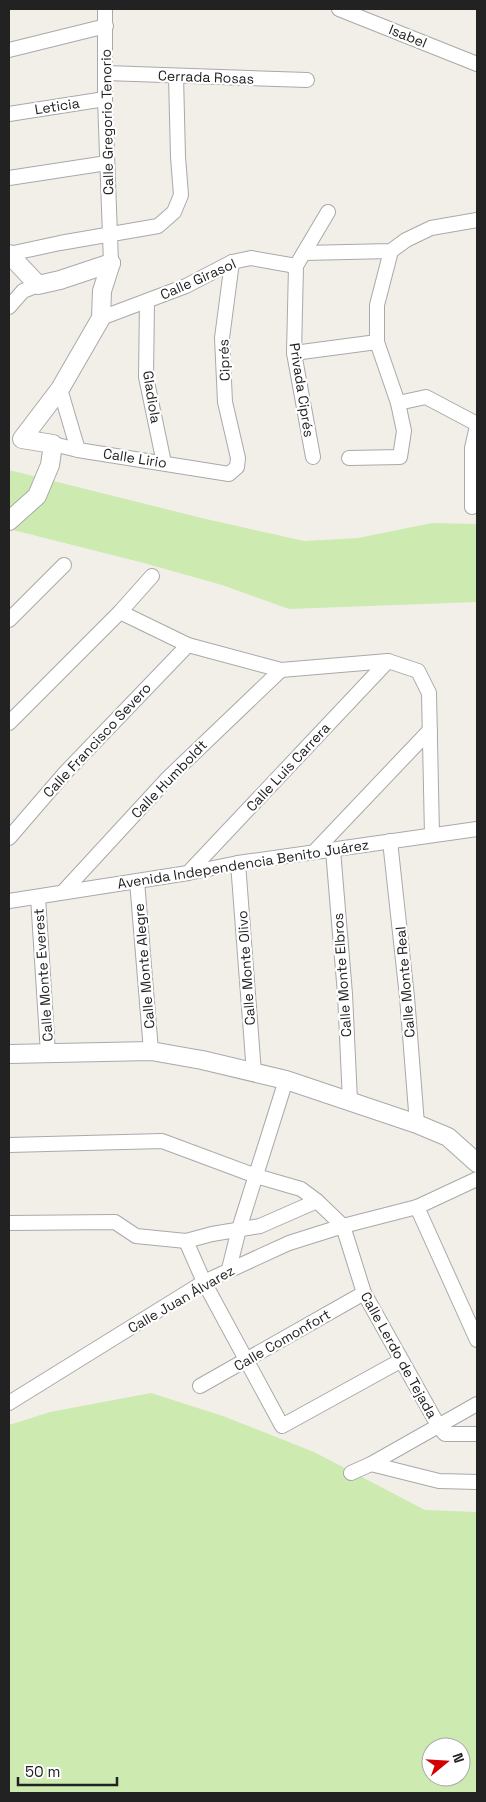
<svg xmlns="http://www.w3.org/2000/svg" width="486" height="1802" font-family="'Space Grotesk',sans-serif">
  <rect width="100%" height="100%" fill="#f2efe9"/>
  <g fill="#cdebb0" fill-rule="evenodd">
    <path d="M9 470 206 519 304 541 358 538 432 523 477 524V602L289 609 222 585 140 562 9 529Z"/>
    <path d="M151 1393 223 1416 314 1452 425 1510 477 1512V1793H9V1425L50 1412ZM431 1747H461V1777H431Z"/>
  </g>
  <g fill="none" stroke-linecap="round" stroke-linejoin="round">
    <g stroke="#a9a9a9" stroke-width="16">
      <g id="minor">
        <path d="M105 9V99L111 263"/>
        <path d="M339 9 477 64"/>
        <path d="M9 50 106 26"/>
        <path d="M106 73 307 80"/>
        <path d="M9 114 105 99"/>
        <path d="M9 178 107 163"/>
        <path d="M304 253 391 251 406 240 431 228 477 220"/>
        <path d="M9 254 60 243 158 226 174 212 181 195 178 157 176 76"/>
        <path d="M147 301 146 377 164 463"/>
        <path d="M9 307 23 291 38 285"/>
        <path d="M101 318 186 286 232 262 251 258 296 266"/>
        <path d="M294 353 377 342"/>
        <path d="M60 389 78 450"/>
        <path d="M398 403 426 397 477 424"/>
        <path d="M53 444 78 450 229 474 237 467 238 458 225 402 222 338 232 262"/>
        <path d="M313 457 294 353 296 266 328 212"/>
        <path d="M349 458 400 457 404 431 398 403 377 342V305L391 251"/>
        <path d="M472 507V448L477 426"/>
        <path d="M120 612 188 645 281 670 388 661 418 671 429 693 432 835"/>
        <path d="M9 620 64 565"/>
        <path d="M9 723 120 612 152 576"/>
        <path d="M9 838 65 773 188 645"/>
        <path d="M390 841 407 997 417 1124"/>
        <path d="M333 850 345 994 350 1101"/>
        <path d="M314 852 430 730"/>
        <path d="M238 863 254 1073"/>
        <path d="M188 873 388 661"/>
        <path d="M137 881 151 1051"/>
        <path d="M63 892 168 778 281 670"/>
        <path d="M38 897 48 1054"/>
        <path d="M9 901 188 873 238 863 477 829"/>
        <path d="M9 1145 162 1141 256 1176 301 1189 317 1201 343 1226 364 1293 439 1427 445 1434H477"/>
        <path d="M417 1207 477 1340"/>
        <path d="M9 1223 115 1222 136 1236 186 1241 212 1234 260 1226 317 1201"/>
        <path d="M186 1241 204 1282 282 1426 400 1361"/>
        <path d="M229 1269 239 1229 286 1080"/>
        <path d="M200 1386 364 1293"/>
        <path d="M9 1403 204 1282 289 1243 343 1226 417 1207 477 1179"/>
        <path d="M371 1464 439 1481 477 1482"/>
        <path d="M351 1473 371 1464 477 1404"/>
      </g>
    </g>
    <g stroke="#a9a9a9" stroke-width="20">
      <g id="tertiary">
        <path d="M9 254 38 285 60 280 111 263"/>
        <path d="M9 521 37 496 50 465 53 444 22 439 60 389 101 318 102 291 111 263"/>
        <path d="M9 1054 151 1051 202 1060 286 1080 417 1124 448 1137 477 1163"/>
      </g>
    </g>
    <use href="#minor" stroke="#fff" stroke-width="14"/>
    <use href="#tertiary" stroke="#fff" stroke-width="18"/>
  </g>
  <g text-anchor="middle" dominant-baseline="central" stroke-width="4.5" stroke-linejoin="round" paint-order="stroke">
    <g font-size="14" fill="#222" stroke="#fff">
      <text transform="translate(408 36) rotate(22)">Isabel</text>
      <text transform="translate(206 77) rotate(2)">Cerrada Rosas</text>
      <text transform="translate(57 106) rotate(-9)">Leticia</text>
      <text transform="translate(107 122) rotate(-91)">Calle Gregorio Tenorio</text>
      <text transform="translate(198 279) rotate(-24)">Calle Girasol</text>
      <text transform="translate(224 360) rotate(-92)">Ciprés</text>
      <text transform="translate(302 390) rotate(81)">Privada Ciprés</text>
      <text transform="translate(152 397) rotate(81)">Gladiola</text>
      <text transform="translate(135 458) rotate(9)">Calle Lirio</text>
      <text transform="translate(97 740) rotate(-47)">Calle Francisco Severo</text>
      <text transform="translate(288 767) rotate(-47)">Calle Luis Carrera</text>
      <text transform="translate(169 779) rotate(-46)">Calle Humboldt</text>
      <text transform="translate(243 864) rotate(-9)">Avenida Independencia Benito Juárez</text>
      <text transform="translate(144 966) rotate(-95)">Calle Monte Alegre</text>
      <text transform="translate(246 968) rotate(-94)">Calle Monte Olivo</text>
      <text transform="translate(43 975) rotate(-94)">Calle Monte Everest</text>
      <text transform="translate(342 975) rotate(-94)">Calle Monte Elbros</text>
      <text transform="translate(405 982) rotate(-95)">Calle Monte Real</text>
      <text transform="translate(181 1299) rotate(-30)">Calle Juan Álvarez</text>
      <text transform="translate(282 1340) rotate(-30)">Calle Comonfort</text>
      <text transform="translate(399 1355) rotate(61)">Calle Lerdo de Tejada</text>
    </g>
  </g>
  <rect width="486" height="1802" fill="none" stroke="#222222" stroke-width="20"/>
  <g transform="translate(446 1762) rotate(72)"><circle r="24" fill="#ffffff" stroke="#a7a7a7"/>
  <path d="M0-4L9 19L0 12L-9 19Z" fill="#d40000"/>
  <text y="-8" font-size="14" font-weight="bold" text-anchor="middle" fill="#222222">N</text>
  </g>
  <path d="M18 1777v8h99v-8" fill="none" stroke="#222222" stroke-width="2.5"/>
  <text x="25" y="1777" font-size="15" fill="#222222" stroke="#ffffff" stroke-width="4" paint-order="stroke">50 m</text>
</svg>
